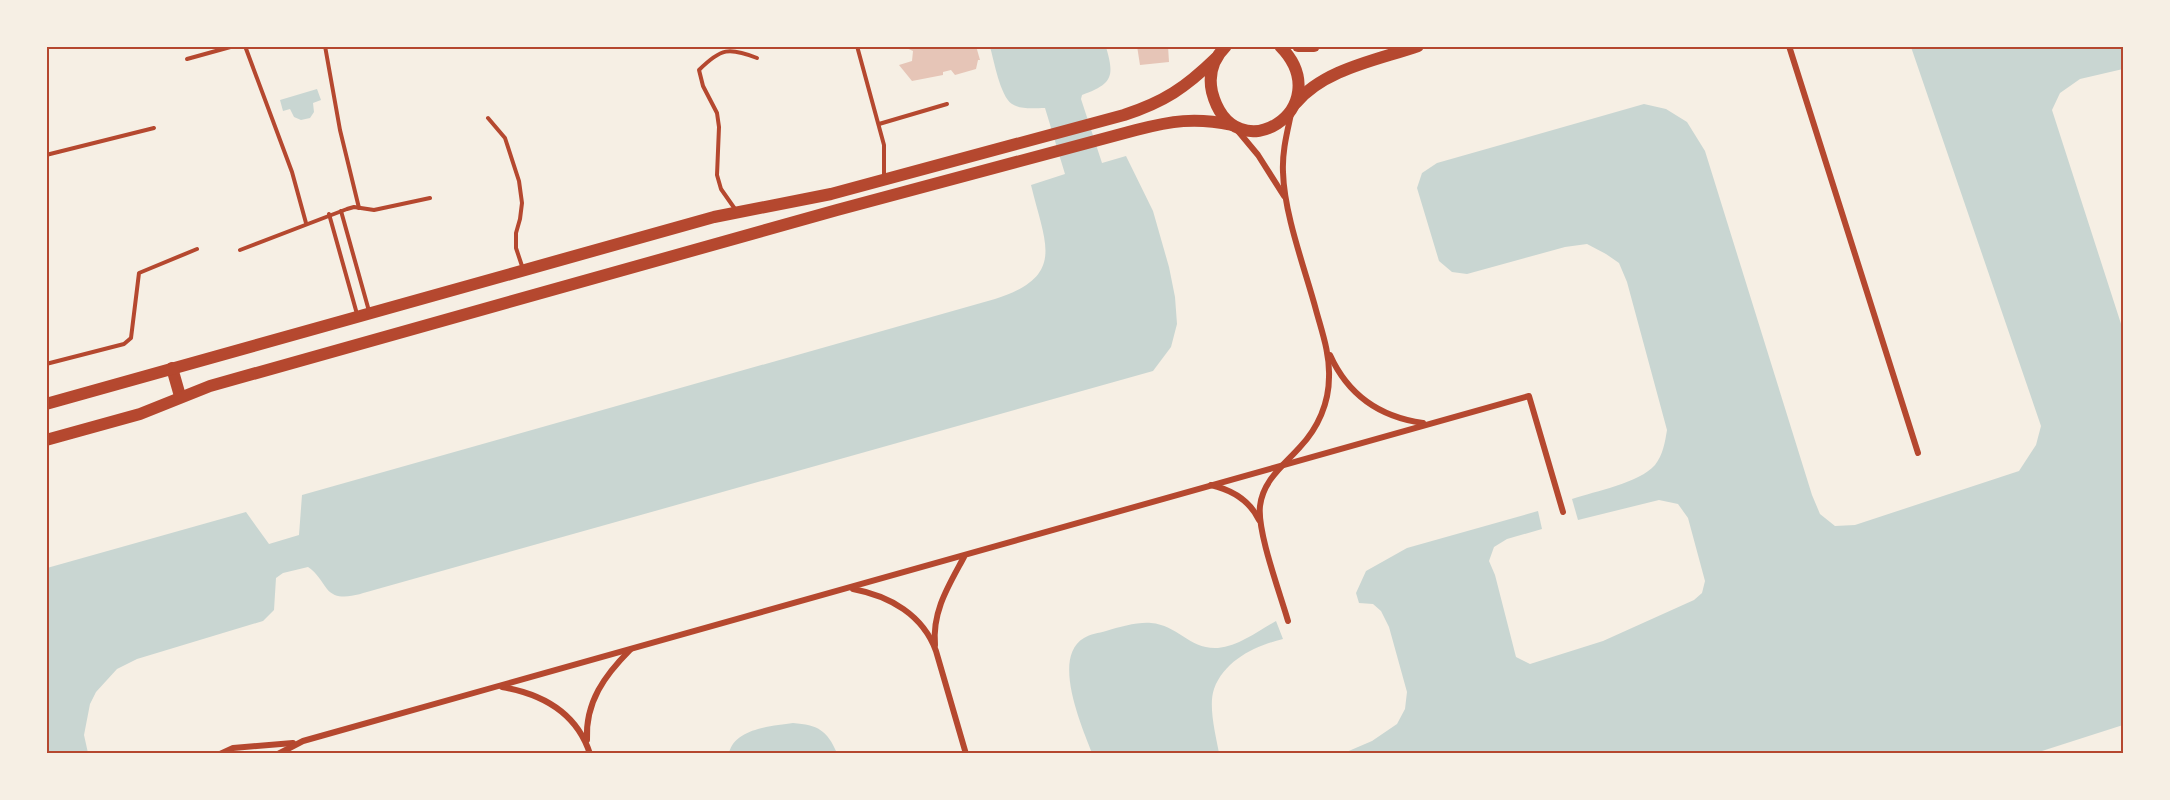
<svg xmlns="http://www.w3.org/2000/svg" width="2170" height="800" font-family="Montserrat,sans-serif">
  <rect width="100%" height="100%" fill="#f6efe4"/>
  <g fill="#c9d6d2">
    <path d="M990 47H1106C1115 77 1112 84 1082 95L1081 99 1102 163 1126 156 1153 211 1169 267 1175 297 1177 324 1171 347 1153 371 374 590C359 594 338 603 327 589 321 581 317 573 308 567L283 573 276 578 274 610 263 621 137 659 117 669 96 692 90 704 84 735 88 753 47 754V568L246 512 269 544 299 535 302 495 995 299C1067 276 1045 244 1031 185L1065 174 1045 108C1035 108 1021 110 1012 104 1000 96 994 60 990 47Z"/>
    <path d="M1911 47H2123V69L2080 79 2060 93 2052 110 2123 330V725L2042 751 2010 754 1344 753 1372 741 1397 724 1405 709 1407 692 1389 627 1381 611 1373 604 1359 603 1356 593 1366 571 1407 548 1538 511 1542 529 1507 539 1494 547 1489 561 1495 575 1516 657 1530 664 1603 641 1694 600 1702 593 1705 581 1688 518 1678 504 1659 500 1578 520 1572 499C1596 491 1639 483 1655 465 1663 455 1665 442 1667 430L1627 282 1619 263 1606 254 1587 244 1565 247 1467 274 1452 272 1439 261 1417 188 1422 173 1437 163 1644 104 1666 109 1687 122 1705 151 1812 495 1820 514 1835 526 1855 525 2019 471 2036 445 2041 426Z"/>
    <path d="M317 89 321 100 313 103 314 112 310 118 301 120 294 117 290 109 283 111 280 100Z"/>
    <path d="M1276 621 1283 639C1255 646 1225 660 1214 689 1208 706 1216 736 1219 753H1092C1082 727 1051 657 1084 638 1090 634 1099 633 1106 631 1120 627 1137 622 1151 623 1178 625 1190 650 1218 648 1239 646 1258 631 1276 621Z"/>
    <path d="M793 723C818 725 827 730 837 753H729C735 728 772 726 793 723Z"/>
  </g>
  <g fill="#e6c5b7">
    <path d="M902 46H976L980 60H978L976 69 955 75 951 70 943 72V75L912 81 899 65 912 61 913 51Z"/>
    <path d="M1137 46H1168L1169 62 1140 65Z"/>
  </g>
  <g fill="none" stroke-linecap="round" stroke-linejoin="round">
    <g stroke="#b5482f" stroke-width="4">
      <path d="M245 46 292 172 306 223"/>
      <path d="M325 46 340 130 359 208"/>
      <path d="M857 46 884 145V177"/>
      <path d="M187 59 234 46"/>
      <path d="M488 118 505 138 519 181 522 203 520 219 516 233V248L523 269"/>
      <path d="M879 124 947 104"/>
      <path d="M46 155 154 128"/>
      <path d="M735 209 721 189 717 175 719 127 717 113 703 86 699 70C721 48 729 47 757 58"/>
      <path d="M341 211 369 311"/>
      <path d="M329 214 357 314"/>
      <path d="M240 250 347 209 354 207 374 210 430 198"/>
      <path d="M46 364 124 344 131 338 139 273 197 249"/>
    </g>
    <g stroke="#b5482f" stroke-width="6">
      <path d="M1789 46 1918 453"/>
      <path d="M1238 131 1258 155 1284 196"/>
      <path d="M1330 355C1348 395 1380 417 1423 423"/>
      <path d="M1211 485C1232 490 1250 501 1259 520"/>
      <path d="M853 589C890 596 923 615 936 651L966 754"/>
      <path d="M1288 621C1280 593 1257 532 1260 506 1263 480 1284 465 1300 447 1318 428 1329 403 1329 377 1330 354 1322 332 1316 310 1305 269 1284 214 1283 172 1282 152 1287 133 1291 114"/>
      <path d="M935 645C932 611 949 585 964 557"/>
      <path d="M502 687C542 694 577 713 590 754"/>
      <path d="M587 740C585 702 605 675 630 650"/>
      <path d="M220 754 233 748 293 743"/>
      <path d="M278 754 303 741 1529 396 1563 512"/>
    </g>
    <g stroke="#b5482f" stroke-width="12">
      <path d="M1226 46C1213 59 1208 74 1212 92 1234 176 1341 108 1280 46"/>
      <path d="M1298 46H1314"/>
      <path d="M1296 103C1324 69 1378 60 1418 46"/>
      <path d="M172 368 180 396"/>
      <path d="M46 404 714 217 831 194 1124 115C1164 102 1185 88 1216 58"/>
      <path d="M46 440 140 414 210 386 837 210 1136 130C1171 121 1195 117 1232 125"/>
    </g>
  </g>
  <rect width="2170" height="800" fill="none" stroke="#f6efe4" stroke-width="96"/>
  <rect x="48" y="48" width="2074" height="704" fill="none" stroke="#b5482f" stroke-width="2"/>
</svg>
